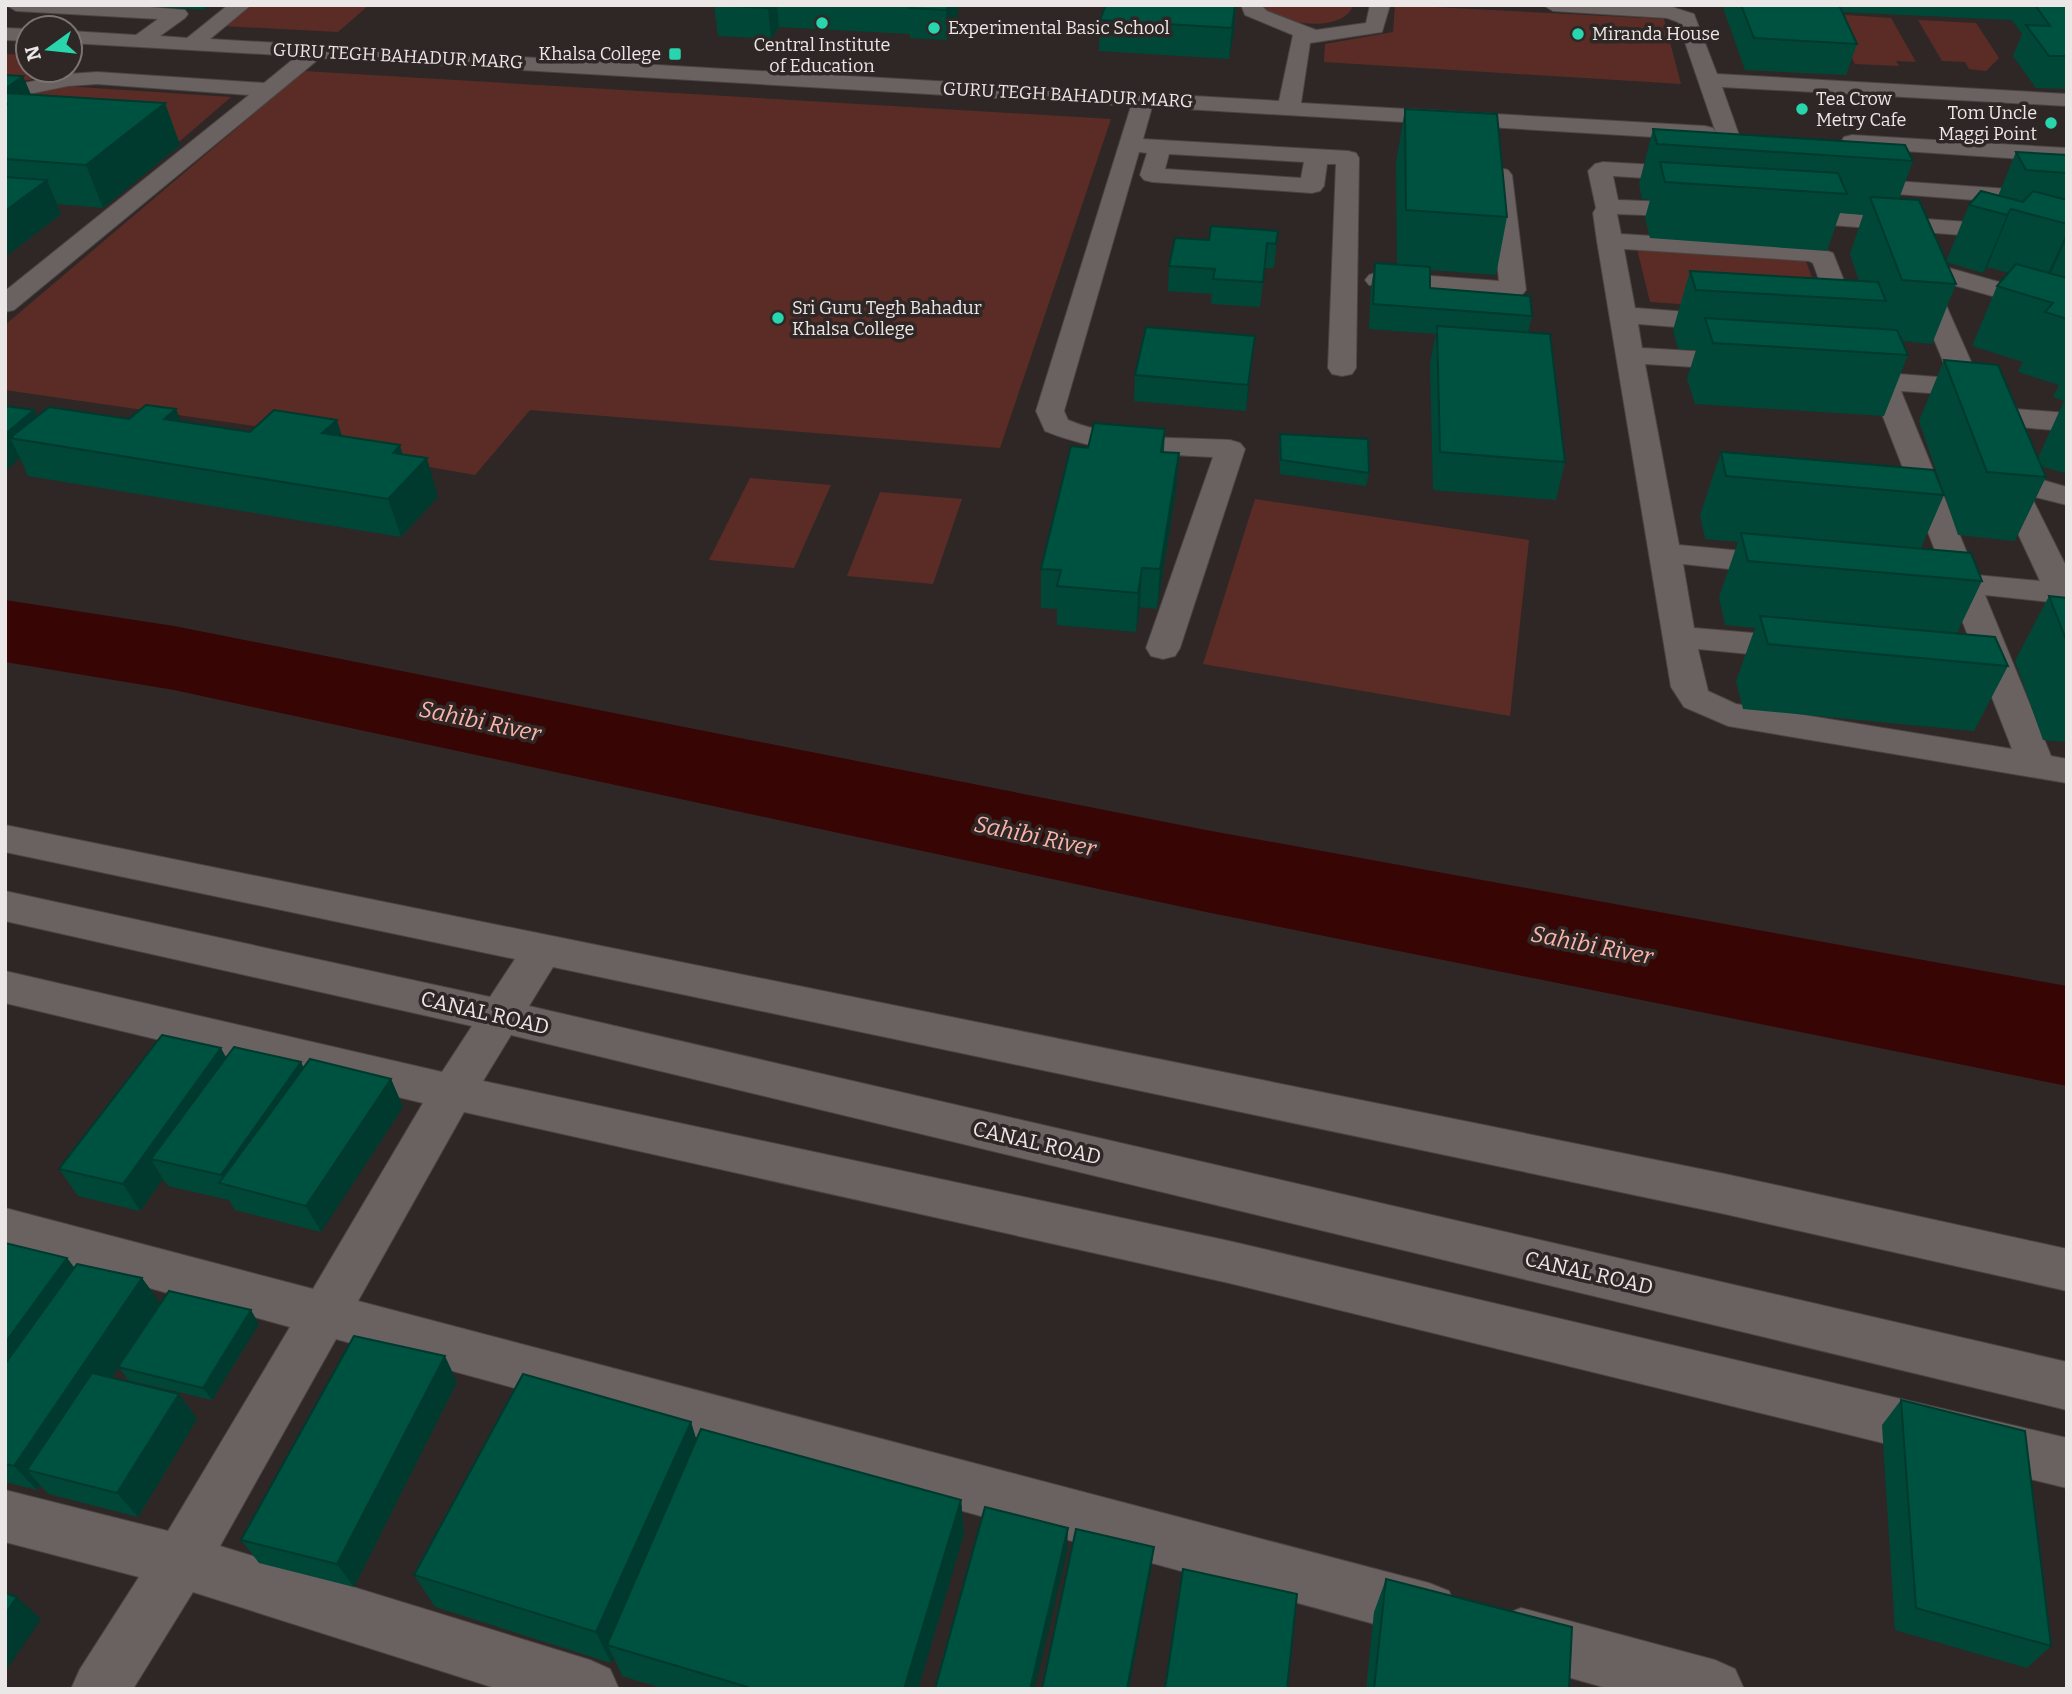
<svg xmlns="http://www.w3.org/2000/svg" width="2072" height="1694" font-family="Bitter,serif">
  <rect width="100%" height="100%" fill="#2e2726"/>
  <g fill="#5b2c26">
    <path d="M250 5H369L338 32 223 26Z"/>
    <path d="M1261 5 1353 6C1342 34 1277 25 1261 5Z"/>
    <path d="M1395 5 1664 19 1681 84 1324 62 1325 44 1393 32Z"/>
    <path d="M1830 14 1891 18 1916 62 1896 61 1899 66 1855 64Z"/>
    <path d="M1918 20 1976 23 1999 58 1986 71 1969 69 1965 62 1942 61Z"/>
    <path d="M5 54 28 55V70H64L57 75 5 84Z"/>
    <path d="M304 71 1111 119 1000 448 530 410 475 475 355 454 364 442 5 390V325Z"/>
    <path d="M64 86 231 97 180 141 32 131 5 98Z"/>
    <path d="M1637 249 1805 259 1826 314 1650 302Z"/>
    <path d="M750 478 831 485 794 568 709 560Z"/>
    <path d="M880 492 962 499 933 584 847 576Z"/>
    <path d="M1255 499 1529 540 1510 716 1203 664Z"/>
  </g>
  <g fill="none" stroke-linecap="round" stroke-linejoin="round">
    <path fill="#370604" fill-rule="evenodd" d="M5 600 174 626 1206 830 2067 986V1086L1206 912 174 690 5 662Z"/>
    <g stroke="#494443" stroke-width="2">
      <g id="minor">
        <path d="M6 5H126L185 10 188 14 185 18 160 36 187 38 228 5H251L210 39 1279 101 1293 35 1245 15 1241 5H1261L1267 11 1316 30 1366 23 1370 5H1390L1382 32 1310 43 1301 103 1705 126 1713 128 1716 133 1678 22 1667 18 1553 11 1543 5H1655L1669 6 1694 14 1717 74 2067 94V106L1722 87 1739 135 1736 140H1720L1716 133 1713 138 1705 140 1152 107 1143 139 1348 151 1356 153 1359 158 1356 368 1352 374 1342 376 1332 374 1328 368 1336 164H1327L1324 186 1320 191 1312 193 1152 182 1144 180 1140 175 1147 153 1139 152 1064 411 1068 420C1118 441 1177 437 1230 440L1240 443 1245 449 1180 648 1175 656 1163 659 1151 656 1146 648 1213 457C1156 454 1098 453 1045 431L1036 411 1131 106 320 58 14 310 5 312V291L249 95 97 84 68 86 5 99V87L68 74 97 72 264 83 297 56 70 43V31L136 35 158 19 16 11ZM1169 154 1304 162 1301 178 1165 169Z"/>
        <path d="M5 28 28 29V41L5 40Z"/>
        <path d="M1852 135 2067 148V162L1844 147 1841 142 1844 137Z"/>
        <path d="M1603 162 1694 167 1702 169 1706 174 1702 179 1694 181 1613 176 1618 200 1698 203 1707 205 1710 210 1707 215 1698 217 1617 214 1621 234 1812 246 1833 253 1862 326C1856 335 1848 335 1838 333L1813 263 1809 261 1624 249 1635 308 1728 315 1737 317 1741 323 1737 329 1728 331 1638 324 1642 348 1744 354 1754 356 1758 362 1754 368 1744 370 1645 364 1679 545 1785 555 1796 558 1801 565 1796 572 1785 575 1683 564 1694 628 1800 637 1812 640 1817 648 1812 656 1800 659 1698 649 1708 691 1736 704 2012 749 1951 592 1931 588 1926 581 1931 574 1943 571 1871 386 1843 377 1839 371 1843 365 1853 363 1886 373 1950 378 1904 267 1908 262 1917 259 2067 301V317L1935 280 1991 407 2067 413V431L1980 424 1970 421 1958 395 1901 391 1976 575 2040 581 1993 480 1989 470 1993 464 2004 461 2015 464 2021 474 2067 487V505L2031 496 2067 568V613L2055 610 2050 602 1985 595 2051 756 2067 759V783L1728 726 1684 707 1671 687 1597 241 1593 213 1596 208 1588 171 1595 164Z"/>
        <path d="M1500 168 1508 170 1512 175 1526 290 1522 295 1513 298 1369 285 1365 280 1369 275 1378 272 1499 281 1488 175 1492 170Z"/>
        <path d="M1852 178 2067 193V207L1844 190 1840 185 1844 180Z"/>
        <path d="M1786 209 2067 229V243L1777 221 1774 216 1777 211Z"/>
        <path d="M5 825 1725 1174 2067 1249V1291L1725 1214 553 967 529 1006 2067 1362V1410L511 1035 483 1081 1229 1241 2067 1438V1488L1229 1283 464 1112 358 1301 1429 1583 1449 1591 1457 1611 1449 1631 1429 1639 336 1339 220 1546 590 1660 610 1669 619 1689H498L193 1592 133 1689H71L80 1669 139 1577 5 1542V1490L168 1531 290 1327 5 1248V1208L313 1289 423 1103 5 1003V971L442 1072 472 1026 5 921V891L490 997 515 959 5 852Z"/>
        <path d="M1521 1608 1715 1660 1735 1669 1744 1689H1610L1521 1664 1501 1656 1493 1636 1501 1616Z"/>
      </g>
    </g>
    <use href="#minor" fill="#6a6261" fill-rule="evenodd"/>
  </g>
  <g fill="#004737">
    <path d="M158 5H210L204 10 159 7Z"/>
    <path d="M714 5H958V17L947 40 910 38V34L779 27 771 39 718 36Z"/>
    <path d="M1236 5 1234 32 1229 59 1099 51 1100 20Z"/>
    <path d="M1722 5H2067V89L2036 88 2013 56 2022 34 2012 20 1842 12 1857 44 1846 75 1745 70Z"/>
    <path d="M5 75 23 76 31 95 165 103 180 145 103 208 57 204 61 214 5 257Z"/>
    <path d="M1405 109 1507 217 1496 275 1430 270V288L1532 316 1528 333 1565 462 1556 500 1433 490 1430 363 1436 334 1369 329 1371 287 1375 263 1397 264 1396 163Z"/>
    <path d="M1653 129 1913 161 1899 199 1956 284 1932 344 1902 341 1908 355 1884 416 1695 404 1687 379 1696 350 1678 349 1673 330 1690 271 1859 281 1850 254 1863 215 1840 213 1827 251 1650 238 1645 218 1650 200 1642 199 1639 184Z"/>
    <path d="M2016 152 2067 155V277L2051 273V274L2067 278V474L2041 466 2046 477 2015 541 1958 535 1919 421 1944 360 2038 458 2064 401 2053 397 2059 385 2018 372 2023 362 1972 346 1997 286 2009 273 1987 267 1983 273 1946 262 1969 205 1998 196Z"/>
    <path d="M1278 231 1274 268H1265L1260 307 1211 304 1212 294 1168 291 1169 266 1209 240Z"/>
    <path d="M1255 336 1246 411 1134 401 1135 375Z"/>
    <path d="M5 406 37 416 181 422 250 432 342 436 402 454 438 497 401 537 28 476 20 458 5 471Z"/>
    <path d="M1165 429 1164 452 1176 491 1157 609 1140 607 1136 632 1057 625V609L1041 608V569L1088 448Z"/>
    <path d="M1280 434 1369 473 1366 486 1280 474 1279 448Z"/>
    <path d="M1721 452 1944 495 1921 548 1982 581 1957 633 2008 666 1974 731 1743 709 1736 681 1755 628 1725 625 1719 597 1738 542 1705 539 1700 515Z"/>
    <path d="M2049 596 2067 598V742L2043 740 2015 661Z"/>
    <path d="M226 1057 391 1079 403 1107 321 1232 235 1210 229 1200 168 1186 163 1179 140 1211 78 1196 59 1169Z"/>
    <path d="M5 1243 67 1258 74 1268 142 1278 160 1304 259 1324 212 1400 128 1380 119 1367 111 1378 179 1394 197 1419 138 1517 49 1494 40 1485 37 1490 5 1482Z"/>
    <path d="M457 1382 354 1587 259 1563 241 1540Z"/>
    <path d="M1901 1400 2051 1646 2027 1668 1895 1630 1882 1425Z"/>
    <path d="M691 1422 696 1439 961 1500 964 1534 918 1689H665L622 1676 614 1658 611 1663 435 1607 414 1575Z"/>
    <path d="M1386 1579 1569 1689H1366L1374 1612Z"/>
  </g>
  <g fill="#00392d">
    <path d="M203 5H210L204 10Z"/>
    <path d="M770 5H777L779 27 771 39 768 8Z"/>
    <path d="M948 5H958V17L947 40 946 10Z"/>
    <path d="M1236 5 1234 32 1229 59 1232 28Z"/>
    <path d="M23 76 40 117 5 104V89Z"/>
    <path d="M165 103 180 145 103 208 86 165Z"/>
    <path d="M47 180 61 214 5 257V211Z"/>
    <path d="M2011 209 1987 267 1983 273 2007 215Z"/>
    <path d="M2067 232V238L2051 273 2044 282Z"/>
    <path d="M1255 336 1246 411 1248 385Z"/>
    <path d="M176 409 191 447 164 419Z"/>
    <path d="M34 410 47 437 10 438 20 458 5 471V434Z"/>
    <path d="M337 420 349 458 322 433Z"/>
    <path d="M400 445 409 477 427 458 438 497 401 537 388 499 393 453Z"/>
    <path d="M1179 453 1176 491 1157 609 1160 569Z"/>
    <path d="M1142 568 1140 607 1136 632 1138 593Z"/>
    <path d="M221 1048 236 1076 151 1159 163 1179 140 1211 123 1184Z"/>
    <path d="M301 1062 314 1089 227 1185 221 1175Z"/>
    <path d="M391 1079 403 1107 321 1232 306 1206Z"/>
    <path d="M67 1258 87 1284 5 1398V1343Z"/>
    <path d="M142 1278 161 1304 47 1475 27 1470 40 1485 37 1490 14 1466Z"/>
    <path d="M251 1310 259 1324 212 1400 203 1388Z"/>
    <path d="M445 1356 457 1382 354 1587 337 1564Z"/>
    <path d="M179 1394 197 1419 138 1517 117 1493Z"/>
    <path d="M691 1422 702 1458 607 1645 614 1658 611 1663 596 1632Z"/>
    <path d="M961 1500 964 1534 918 1689H904Z"/>
    <path d="M1068 1528 1067 1552 1035 1689H1030Z"/>
    <path d="M1154 1547 1151 1570 1129 1689H1127Z"/>
    <path d="M17 1597 41 1619 5 1672V1614Z"/>
  </g>
  <g fill="#005240" stroke="#00392d" stroke-width="2">
    <path d="M714 5H770L768 8Z"/>
    <path d="M910 5H948L946 10 909 8Z"/>
    <path d="M1106 5H1235L1232 28 1100 20Z"/>
    <path d="M1741 5H1839L1857 44 1754 38Z"/>
    <path d="M2035 5H2067V56H2049L2026 25 2050 26Z"/>
    <path d="M5 75 23 76 5 89Z"/>
    <path d="M5 93 165 103 86 165 5 159V105L8 104H5Z"/>
    <path d="M1405 109 1497 114 1507 217 1406 210Z"/>
    <path d="M1653 129 1905 145 1913 161 1657 144Z"/>
    <path d="M2016 152 2067 155V173L2026 170Z"/>
    <path d="M1660 162 1838 173 1847 194 1665 182Z"/>
    <path d="M5 177 47 180 5 211Z"/>
    <path d="M1981 191 2023 202 2033 191 2067 200V224L2011 209 2007 215 1969 205Z"/>
    <path d="M1870 197 1919 200 1956 284 1902 280Z"/>
    <path d="M1211 226 1278 231 1276 244 1267 243 1263 282 1213 279 1215 269 1169 266 1175 238 1209 240Z"/>
    <path d="M1375 263 1430 267V288L1530 296 1532 316 1373 304Z"/>
    <path d="M2016 264 2067 278V319L2045 312 2053 303 1997 286Z"/>
    <path d="M1690 271 1878 282 1886 301 1696 290Z"/>
    <path d="M1705 318 1897 330 1908 355 1713 343Z"/>
    <path d="M1437 326 1550 334 1565 462 1440 452Z"/>
    <path d="M1146 327 1255 336 1248 385 1135 375Z"/>
    <path d="M1944 360 1998 365 2046 477 1987 472Z"/>
    <path d="M146 405 176 409 164 419 250 432 274 410 337 420 322 433 400 445 393 453 427 458 388 499 10 438 49 407 129 419Z"/>
    <path d="M5 406 34 410 5 434Z"/>
    <path d="M1094 423 1165 429 1161 452 1179 453 1160 569 1142 568 1138 593 1057 586 1061 570 1041 569 1071 446 1088 448Z"/>
    <path d="M1280 434 1368 439 1369 473 1281 460Z"/>
    <path d="M1721 452 1934 470 1944 495 1726 476Z"/>
    <path d="M1741 533 1971 553 1982 581 1748 561Z"/>
    <path d="M2049 596 2067 598V642Z"/>
    <path d="M1760 616 1995 637 2008 666 1768 644Z"/>
    <path d="M162 1035 221 1048 123 1184 59 1169Z"/>
    <path d="M234 1047 301 1062 221 1175 151 1159Z"/>
    <path d="M310 1059 391 1079 306 1206 219 1183Z"/>
    <path d="M5 1243 67 1258 5 1343Z"/>
    <path d="M77 1264 142 1278 14 1466 5 1464V1364Z"/>
    <path d="M169 1291 251 1310 203 1388 118 1367Z"/>
    <path d="M354 1336 445 1356 337 1564 241 1540Z"/>
    <path d="M92 1373 179 1394 117 1493 27 1470Z"/>
    <path d="M523 1374 691 1422 596 1632 414 1575Z"/>
    <path d="M1901 1400 2025 1431 2051 1646 1916 1608Z"/>
    <path d="M701 1429 961 1500 904 1689H754L607 1645Z"/>
    <path d="M985 1507 1068 1528 1030 1689H935Z"/>
    <path d="M1076 1529 1154 1547 1127 1689H1042Z"/>
    <path d="M1183 1569 1297 1594 1287 1689H1165Z"/>
    <path d="M1386 1579 1572 1627 1569 1689H1374Z"/>
    <path d="M5 1593 17 1597 5 1614Z"/>
  </g>
  <g fill="#28d5ad" stroke="#2e2726" stroke-width="2.5">
    <circle cx="822" cy="23" r="7"/>
    <circle cx="934" cy="28" r="7"/>
    <circle cx="1578" cy="34" r="7"/>
    <rect x="668" y="47" width="14" height="14" rx="3.5"/>
    <circle cx="1802" cy="109" r="7"/>
    <circle cx="2051" cy="123" r="7"/>
    <circle cx="778" cy="318" r="7"/>
  </g>
  <g text-anchor="middle" dominant-baseline="central" stroke-width="7" stroke-linejoin="round" paint-order="stroke">
    <g font-size="18" fill="#ece7e7" stroke="#2e2726" text-anchor="start">
      <text x="948" y="28">Experimental Basic School</text>
      <text x="1592" y="34">Miranda House</text>
      <text x="822" y="45" text-anchor="middle">Central Institute<tspan x="822" dy="21">of Education</tspan></text>
      <text x="661" y="54" text-anchor="end">Khalsa College</text>
      <text x="1816" y="99">Tea Crow<tspan x="1816" dy="21">Metry Cafe</tspan></text>
      <text x="2037" y="113" text-anchor="end">Tom Uncle<tspan x="2037" dy="21">Maggi Point</tspan></text>
      <text x="792" y="308">Sri Guru Tegh Bahadur<tspan x="792" dy="21">Khalsa College</tspan></text>
    </g>
    <g font-size="18" fill="#ece7e7" stroke="#2e2726">
      <text transform="translate(398 56) rotate(3)">GURU TEGH BAHADUR MARG</text>
      <text transform="translate(1068 95) rotate(3)">GURU TEGH BAHADUR MARG</text>
    </g>
    <g font-size="21" fill="#ece7e7" stroke="#2e2726">
      <text transform="translate(485 1013) rotate(13)">CANAL ROAD</text>
      <text transform="translate(1037 1143) rotate(13)">CANAL ROAD</text>
      <text transform="translate(1589 1273) rotate(13)">CANAL ROAD</text>
    </g>
    <g font-size="23" font-style="italic" fill="#fcb4aa" stroke="#2e2726">
      <text transform="translate(480 721) rotate(12)">Sahibi River</text>
      <text transform="translate(1035 836) rotate(12)">Sahibi River</text>
      <text transform="translate(1592 945) rotate(11)">Sahibi River</text>
    </g>
  </g>
  <rect width="2072" height="1694" fill="none" stroke="#ece7e7" stroke-width="14"/>
  <g transform="translate(49 49) rotate(255)"><circle r="33" fill="#2e2726" stroke="#7a7473" stroke-width="2"/>
  <path d="M0-5L12 26L0 18L-12 26Z" fill="#28d5ad"/>
  <text y="-10" font-size="19" font-weight="bold" text-anchor="middle" fill="#ece7e7">N</text>
  </g>
</svg>
